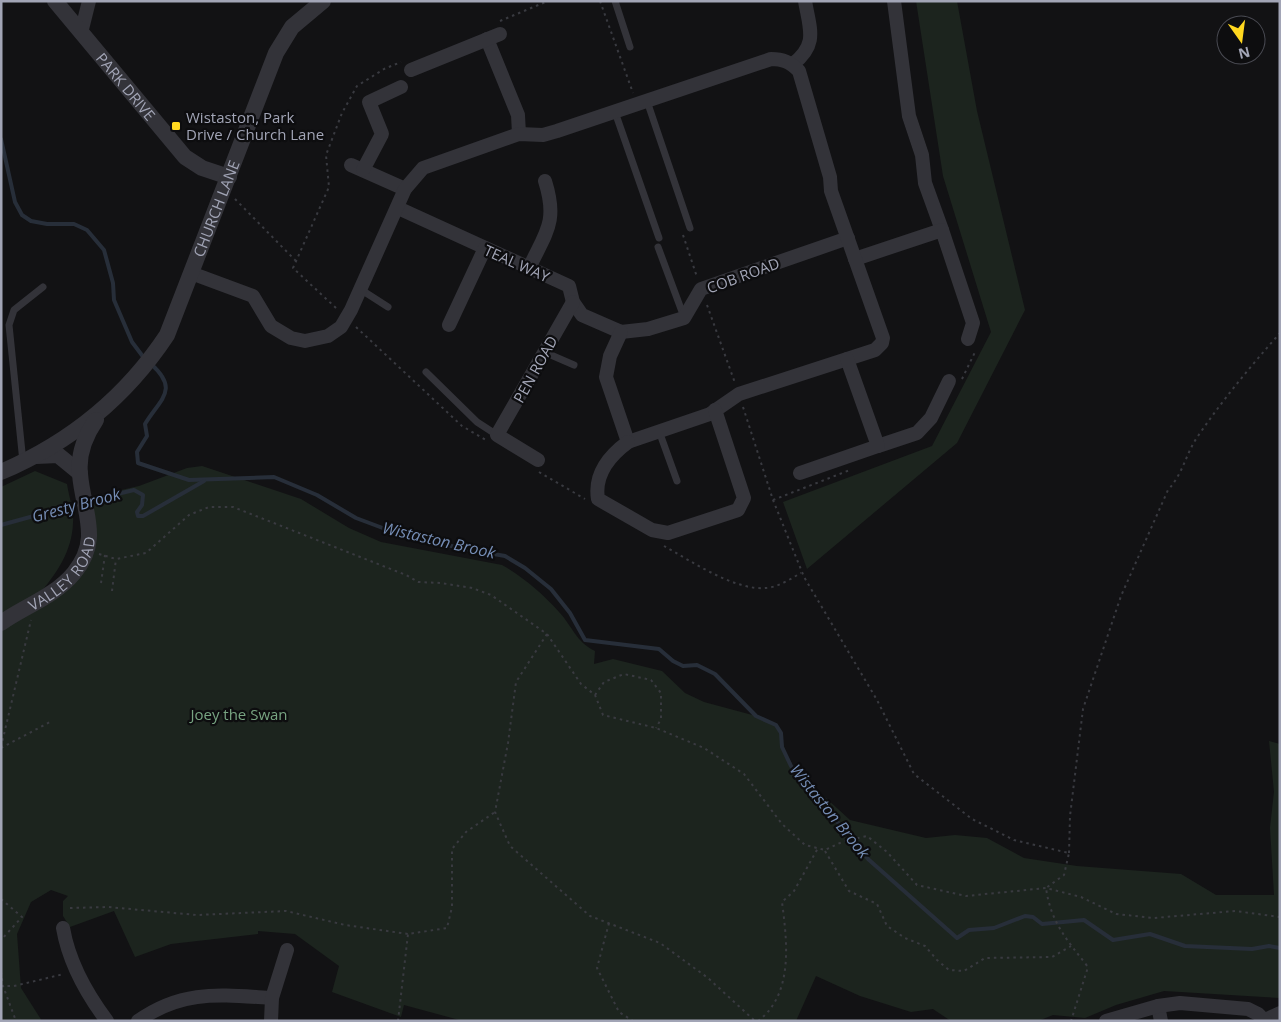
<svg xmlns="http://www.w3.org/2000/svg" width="1281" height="1022" font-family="'Open Sans',sans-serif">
  <rect width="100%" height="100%" fill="#121214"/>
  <g fill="#1c241e">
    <path d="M916 1H957L977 111 1025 310 957 443 807 569 783 502 932 446 991 332 943 176Z"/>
    <path d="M202 466 301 499 349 528 381 542 502 565C523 577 543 594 559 612 573 627 576 642 595 651L594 664 613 659 662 671 685 693 704 702 756 716 776 725 791 766 850 820 926 838 955 835 987 838 1024 858 1077 866 1181 874 1216 895H1274L1270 828 1274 792 1269 741 1280 744V998L1164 991 1116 1005 1085 1018 1053 1015 1038 1021H951L933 1009 911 1012 860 996 816 976 796 1021H463L404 1005 401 1017 332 992 339 966 295 934 258 931V934L171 944 135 957 114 911 70 927 63 916V901L68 896 51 890 31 902 17 934 21 988 42 1021H1V487L35 471 67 484C69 497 74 511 73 523 72 551 57 573 40 593L74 573 90 497 139 486 187 468Z"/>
  </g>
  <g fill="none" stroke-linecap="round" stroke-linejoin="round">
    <g stroke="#272e39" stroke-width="4">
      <path d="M1 139 15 202 22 215 31 221 47 224H74L87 230 104 250 113 283 114 300 132 342 144 358"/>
      <path d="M151 364C180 390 160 399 145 424L147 436 137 452 138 463 189 480 274 477 317 495 356 518 396 533 460 548 505 556 525 568 551 589 570 613 585 640 659 649 673 661 683 666 697 665 715 674 756 716 776 725 781 733 782 747 791 766 868 859 957 938 969 930 994 928 1025 916 1033 917 1042 924 1084 920 1113 940 1150 934 1185 946 1252 949 1269 946 1280 948"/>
      <path d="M88 501 134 490 143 495 142 505 137 512 138 516H143L204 481"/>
      <path d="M1 525 81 503"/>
    </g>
    <g stroke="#393a40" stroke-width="2" stroke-dasharray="2.5 4" stroke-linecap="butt">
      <path d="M600 1 633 93"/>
      <path d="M500 21 548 1"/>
      <path d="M235 199 296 261"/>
      <path d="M683 235 697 277"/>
      <path d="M707 305 735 383"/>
      <path d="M336 308 293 268 329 187 326 155 342 113 357 86 384 69 401 62"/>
      <path d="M356 327 462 426 486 440"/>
      <path d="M962 379 976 350"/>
      <path d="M743 407 773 500 804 577 877 700 914 774 972 819 1014 840 1069 853 1064 875 1046 888C1051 923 1067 940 1088 967L1071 1021"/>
      <path d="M539 472 585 499"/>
      <path d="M773 500 850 470"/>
      <path d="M664 546C691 561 735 591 766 588 779 587 790 579 801 573"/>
      <path d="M99 554 116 559 146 553 189 515 209 507H233L406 575 418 582 441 583 472 588 491 595 547 634 581 684 595 695 603 715 656 728 704 748 744 774 782 824 805 845 825 850 844 841 867 836 887 852 917 885 966 896 1046 888 1081 897 1116 914 1154 918 1235 911 1280 917"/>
      <path d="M101 583 105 555"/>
      <path d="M112 591 116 559"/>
      <path d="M547 634 516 682 508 743 495 812 510 846 590 916 660 943 708 978 755 1021"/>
      <path d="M595 695 604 682 624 674 651 680 661 693V719L656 728"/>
      <path d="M1 747 31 620"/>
      <path d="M1 748 50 722"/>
      <path d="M825 851 849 891 877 904 887 926 905 938 925 946 937 960 949 970 964 971 985 958 1052 957 1071 946"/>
      <path d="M1069 853 1070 816 1083 709 1121 596 1168 490C1184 472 1185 455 1198 436 1224 398 1250 367 1280 333"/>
      <path d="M1 899 22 917 1 940"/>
      <path d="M70 908 108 907 197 915 286 911 345 925 408 934"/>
      <path d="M609 923 597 968 619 1012 633 1021"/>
      <path d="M1 972 3 986 16 1021"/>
      <path d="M1 986H14L64 974"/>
      <path d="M398 1021 408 934 447 928 452 907V849L466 832 495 812"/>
      <path d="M758 1021C794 994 787 941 782 902L794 891 818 848"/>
    </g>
    <g stroke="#333339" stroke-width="7">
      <path d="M615 1 630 47"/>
      <path d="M647 101 690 228"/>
      <path d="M615 112 659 238"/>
      <path d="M658 247 684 317"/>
      <path d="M360 289 388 307"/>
      <path d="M544 352 574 365"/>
      <path d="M426 372 477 422 497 435"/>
      <path d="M659 431 677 481"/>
      <path d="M23 462 9 325 14 310 43 287"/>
    </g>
    <g stroke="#333339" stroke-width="14">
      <path d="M894 1 909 116 922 155 925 183 942 230"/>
      <path d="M81 33 89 1"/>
      <path d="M487 39 518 115 519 134"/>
      <path d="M793 64C818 44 810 30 805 1"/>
      <path d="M411 70 500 34"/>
      <path d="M351 165 405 189"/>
      <path d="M363 170 382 134 369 102 401 87"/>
      <path d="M398 208 569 286 573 302 582 315 621 332 648 329 684 318 701 289 848 238"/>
      <path d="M855 259 942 230 973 323 968 339"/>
      <path d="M529 268C546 232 558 222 545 181"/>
      <path d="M191 273 253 296 271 326 291 338 305 341 328 336 341 327 351 310 405 189 423 168 519 134 543 135 557 131 771 59C783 59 790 62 799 71L830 177 831 191 883 338 882 343 875 350 739 394 710 414 628 442 606 377 610 356 621 332"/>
      <path d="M449 325 485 248"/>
      <path d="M628 442C609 456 594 475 598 499L652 530 668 533 738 510 744 498 715 410"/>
      <path d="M878 446 917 433 931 418 949 381"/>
      <path d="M538 460 497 435 573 302"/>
      <path d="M800 473 878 446 847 359"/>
      <path d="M63 928C69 963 86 993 107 1021"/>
      <path d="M1158 1006 1161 1021"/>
      <path d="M1265 1020 1280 1013"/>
      <path d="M138 1021C183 989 221 995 272 998"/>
      <path d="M271 1021 272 998 287 950"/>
      <path d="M1106 1021 1158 1006 1180 1003 1248 1009 1258 1014 1265 1021"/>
    </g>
    <g stroke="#333339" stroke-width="16">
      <path id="s1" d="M55 1 185 157 202 168 229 177"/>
      <path d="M36 456 58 455 80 473"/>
      <path id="s2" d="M1 472C69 443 126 397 167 335L276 53 292 27 323 1"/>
      <path id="s3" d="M1 623C25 606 54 597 74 573 102 539 83 512 80 474 78 455 85 436 96 420"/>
    </g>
  </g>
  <rect fill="#ffd71f" stroke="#0d0d0f" stroke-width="2" x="171" y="121" width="10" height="10" rx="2.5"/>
  <g text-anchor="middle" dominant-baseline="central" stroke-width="4.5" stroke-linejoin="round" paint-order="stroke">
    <g font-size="15" fill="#a2a5b6" stroke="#0d0d0f">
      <text stroke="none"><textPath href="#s1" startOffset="111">PARK DRIVE</textPath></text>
      <text stroke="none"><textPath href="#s2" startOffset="354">CHURCH LANE</textPath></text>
      <text transform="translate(517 263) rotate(24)">TEAL WAY</text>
      <text transform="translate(743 275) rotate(-20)">COB ROAD</text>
      <text transform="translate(535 369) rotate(-61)">PEN ROAD</text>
      <text stroke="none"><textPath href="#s3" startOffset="81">VALLEY ROAD</textPath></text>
    </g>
    <g font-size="15" fill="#a2a5b6" stroke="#0d0d0f" text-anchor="start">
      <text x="186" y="117">Wistaston, Park<tspan x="186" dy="17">Drive / Church Lane</tspan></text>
    </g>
    <g font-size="15" fill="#77a381" stroke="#0d0d0f">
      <text x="239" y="714">Joey the Swan</text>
    </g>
    <g font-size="16" font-style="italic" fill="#758db5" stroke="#0d0d0f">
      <text transform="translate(76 505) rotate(-15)">Gresty Brook</text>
      <text transform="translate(439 540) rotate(13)">Wistaston Brook</text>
      <text transform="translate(830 811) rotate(51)">Wistaston Brook</text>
    </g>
  </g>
  <rect width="1281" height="1022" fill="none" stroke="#a2a5b6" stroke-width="5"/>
  <g transform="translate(1241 40) rotate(166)"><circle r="24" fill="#0d0d0f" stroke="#494a52"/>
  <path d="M0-4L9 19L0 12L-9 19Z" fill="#ffd71f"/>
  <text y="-8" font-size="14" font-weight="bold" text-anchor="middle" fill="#a2a5b6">N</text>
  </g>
</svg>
